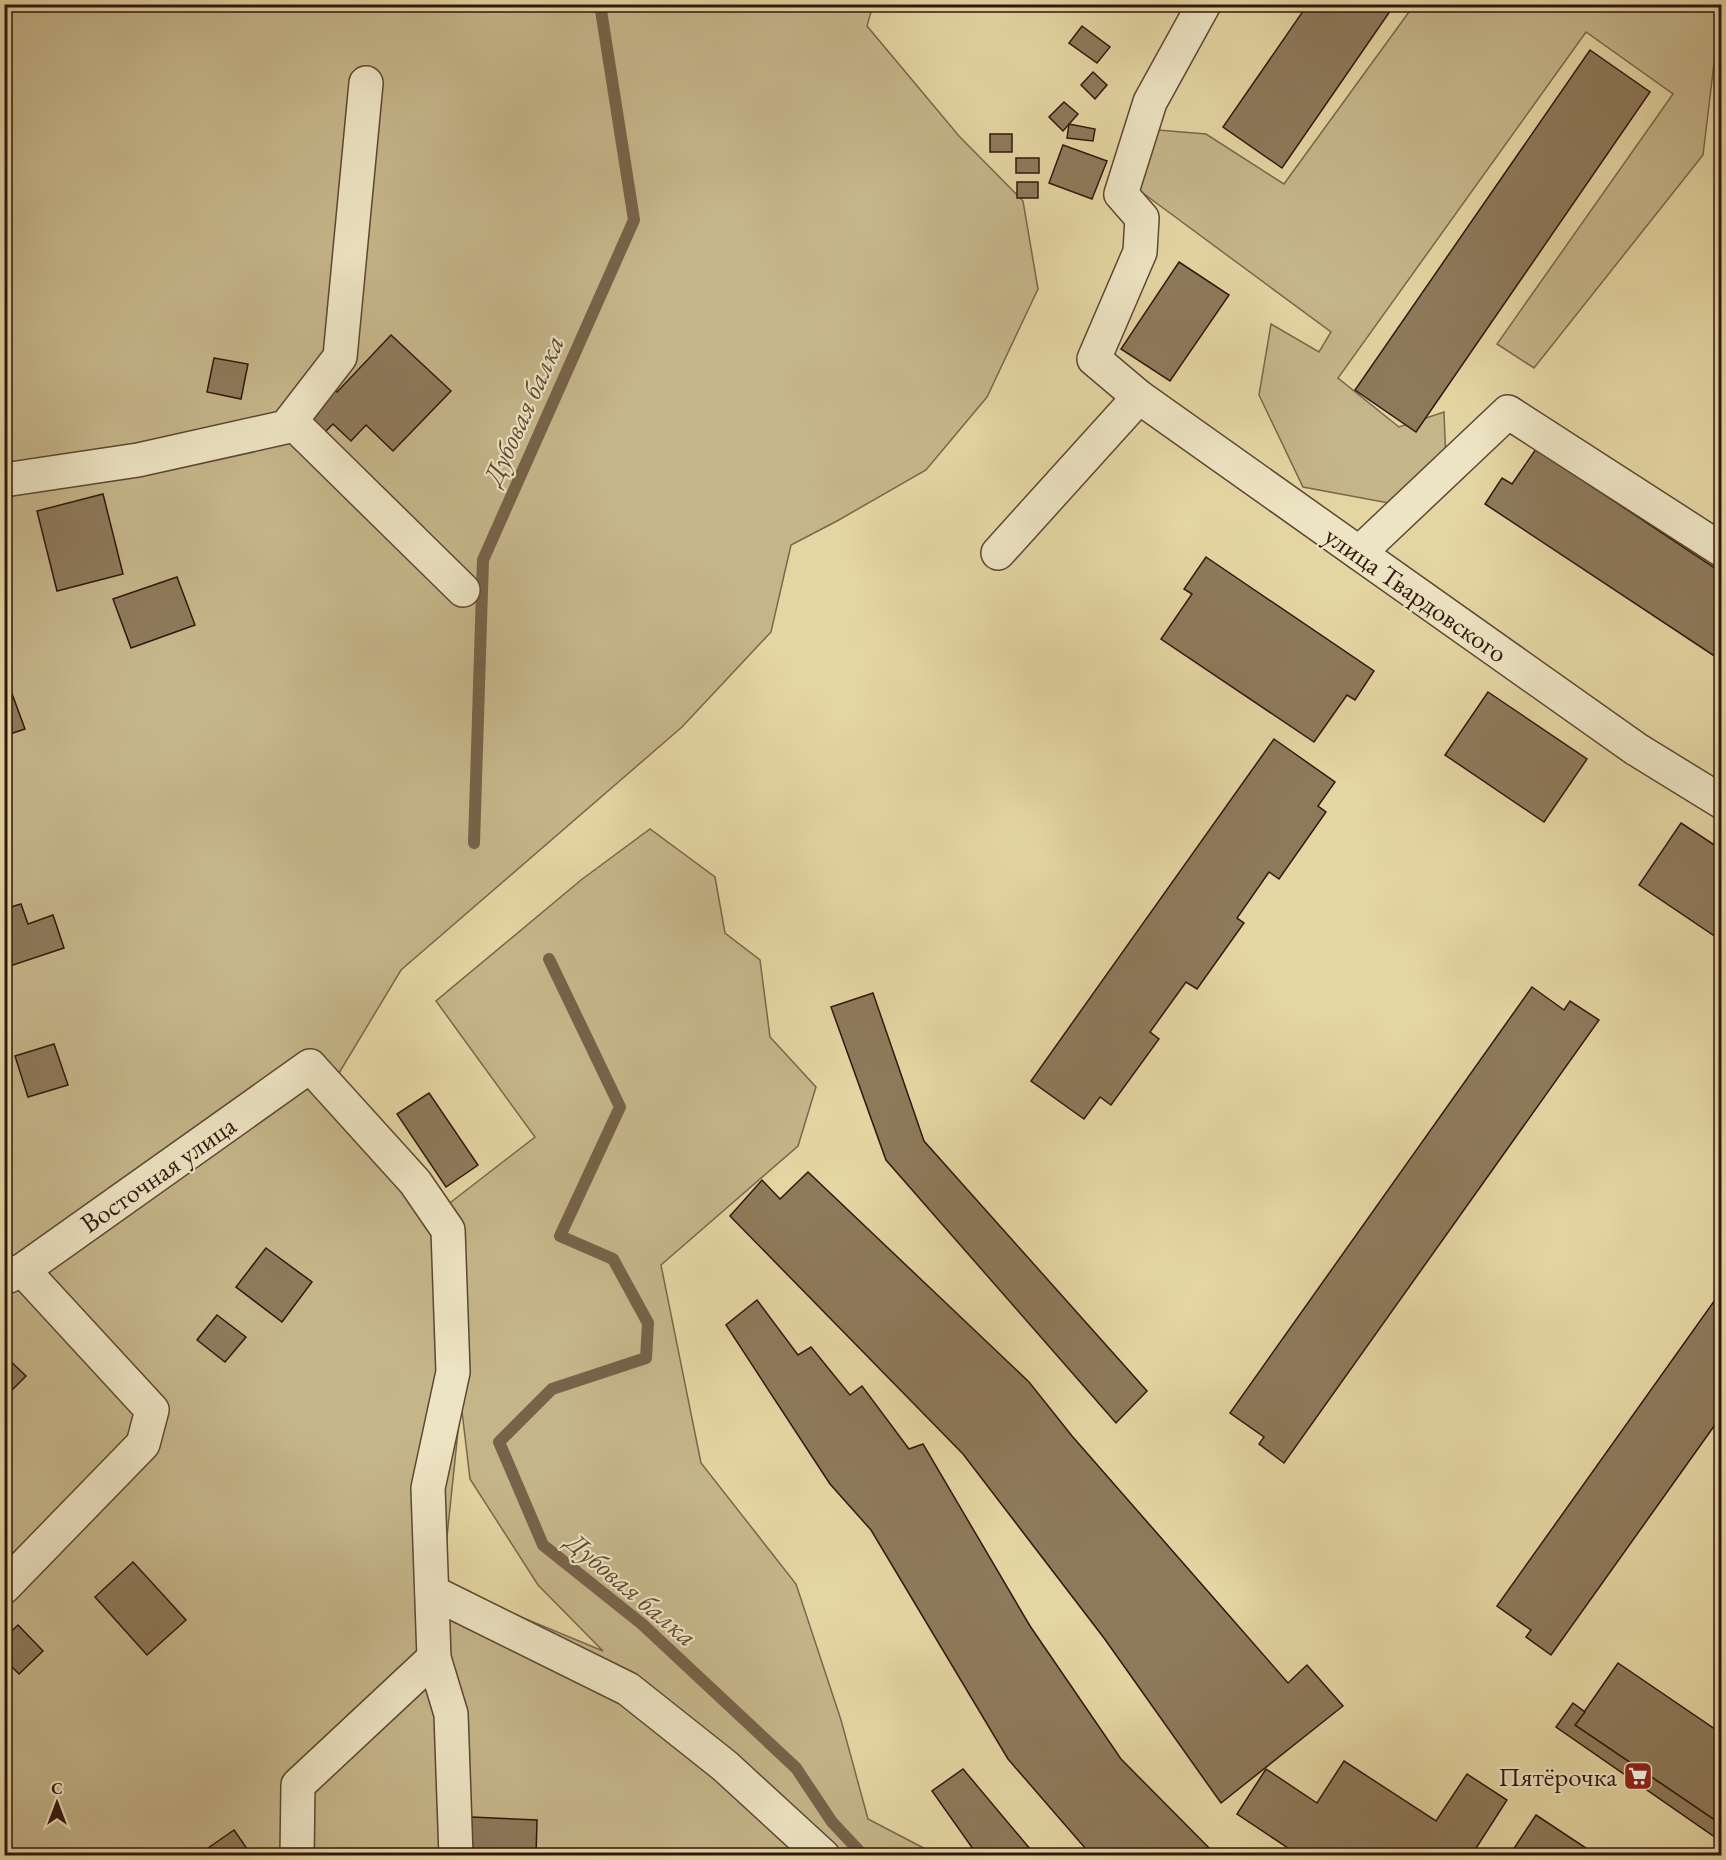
<svg xmlns="http://www.w3.org/2000/svg" width="1726" height="1860" font-family="'EB Garamond',serif">
  <rect width="100%" height="100%" fill="#e4d6a3"/>
  <filter id="stains"><feTurbulence type="fractalNoise" baseFrequency=".00333" numOctaves="4"/><feColorMatrix values="0 0 0 0 .2 0 0 0 0 .09 0 0 0 0 .02 0 0 0 .5 -.17"/></filter>
  <radialGradient id="worn" r=".72"><stop offset=".6" stop-color="#630" stop-opacity="0"/><stop offset="1" stop-color="#630" stop-opacity=".3"/></radialGradient>
  <g fill="#c5b68a" stroke="#7a664c" stroke-width="1.5" fill-rule="evenodd">
    <path d="M7 5H873L867 26 959 136 1023 201 1038 289 987 397 926 470 837 521 791 545 771 632 682 727 401 970 339 1073 442 1209 535 1137 436 1001 581 880 650 829 715 877 725 933 760 960 770 1037 816 1087 798 1146 661 1265 701 1463 796 1584 841 1720 868 1819 937 1855 5 1856 4 9ZM461 1403 470 1479 538 1585 603 1651 442 1584Z"/>
    <path d="M1414 5H1721L1703 155 1534 368 1497 344 1673 94 1586 32 1338 378 1399 427 1444 412 1446 464 1410 507 1303 487 1259 395 1271 324 1319 352 1331 332 1136 188 1146 129 1206 134 1284 184Z"/>
  </g>
  <g fill="none" stroke-linecap="round" stroke-linejoin="round">
    <g stroke="#776349" stroke-width="12">
      <path d="M474 843 483 560 634 220 600 4"/>
      <path d="M549 959 620 1107 560 1236 613 1259 648 1323 646 1358 552 1389 499 1442 543 1545 642 1624 796 1768 832 1822 864 1856"/>
    </g>
  </g>
  <g fill="#8e7a5b" stroke="#30170e" stroke-width="1.5">
    <path d="M1308 4H1395L1282 168 1223 127Z"/>
    <path d="M1082 26 1110 47 1097 63 1069 43Z"/>
    <path d="M1590 50 1650 92 1416 432 1355 390Z"/>
    <path d="M1093 72 1107 85 1095 99 1081 85Z"/>
    <path d="M1064 102 1078 114 1063 131 1049 117Z"/>
    <path d="M1069 124 1095 129 1093 141 1067 138Z"/>
    <rect x="990" y="134" width="22" height="18"/>
    <path d="M1063 145 1107 161 1092 199 1049 183Z"/>
    <rect x="1016" y="158" width="23" height="15"/>
    <rect x="1017" y="182" width="21" height="16"/>
    <path d="M1179 262 1229 295 1170 381 1121 349Z"/>
    <path d="M391 335 451 391 393 451 366 425 351 441 333 424 316 441 298 424 332 388 337 392Z"/>
    <path d="M214 358 248 364 241 399 207 392Z"/>
    <path d="M1536 449 1722 573V661L1485 504 1502 478 1512 484Z"/>
    <path d="M103 494 123 574 57 591 37 511Z"/>
    <path d="M1206 557 1374 671 1355 700 1347 695 1314 742 1161 639 1192 594 1184 589Z"/>
    <path d="M177 577 195 625 131 648 113 599Z"/>
    <path d="M4 672 25 729 4 736Z"/>
    <path d="M1488 692 1587 759 1544 822 1445 755Z"/>
    <path d="M1274 739 1335 782 1318 806 1326 812 1279 879 1269 872 1237 918 1244 923 1197 989 1186 982 1150 1032 1159 1039 1111 1105 1100 1097 1084 1119 1031 1081Z"/>
    <path d="M1681 823 1722 850V941L1639 885Z"/>
    <path d="M21 904 28 924 53 915 64 948 4 968V909Z"/>
    <path d="M1532 987 1564 1010 1570 1001 1599 1020 1284 1463 1259 1444 1264 1437 1230 1413Z"/>
    <path d="M873 993 924 1141 1147 1391 1116 1423 886 1160 831 1007Z"/>
    <path d="M54 1044 68 1085 28 1097 15 1056Z"/>
    <path d="M429 1093 478 1165 446 1187 397 1114Z"/>
    <path d="M808 1172 1029 1382 1072 1436 1288 1683 1307 1665 1343 1706 1221 1803 1104 1638 963 1454 730 1216 762 1180 780 1199Z"/>
    <path d="M266 1248 312 1282 282 1322 236 1287Z"/>
    <path d="M1722 1290V1415L1551 1655 1526 1637 1531 1630 1497 1606Z"/>
    <path d="M757 1300 798 1355 811 1347 850 1395 862 1386 909 1449 923 1444 1030 1626 1121 1759 1217 1856H1092L1008 1759 871 1530 830 1484 726 1325Z"/>
    <path d="M217 1315 246 1337 225 1362 197 1340Z"/>
    <path d="M4 1355 26 1376 4 1398Z"/>
    <path d="M133 1562 186 1620 147 1655 95 1597Z"/>
    <path d="M18 1625 43 1651 19 1674 4 1659V1638Z"/>
    <path d="M1618 1663 1722 1734V1825L1575 1725Z"/>
    <path d="M1573 1703 1585 1712 1575 1725 1722 1825V1842L1556 1727Z"/>
    <path d="M1344 1761 1436 1821 1467 1774 1507 1800 1471 1856H1300L1237 1814 1266 1769 1317 1803Z"/>
    <path d="M963 1769 1036 1856H978L932 1791Z"/>
    <path d="M1536 1815 1598 1856H1509Z"/>
    <path d="M471 1817 537 1820 536 1856H469Z"/>
    <path d="M234 1830 252 1856H203L201 1853Z"/>
  </g>
  <g fill="none" stroke-linecap="round" stroke-linejoin="round">
    <g stroke="#5d4733" stroke-width="36">
      <g id="minor">
        <path d="M1204 4 1150 102 1121 194 1142 218 1140 252 1094 359 1139 397 1359 553 1636 749 1722 802"/>
        <path d="M291 421 463 590"/>
        <path d="M4 480 138 460 286 427 340 357 366 83"/>
        <path d="M998 553 1139 397"/>
        <path d="M1359 553 1508 412 1722 550"/>
        <path d="M4 1278 23 1270 310 1066 415 1182 448 1230 453 1372 428 1488 434 1658 451 1714 456 1856"/>
        <path d="M4 1587 143 1444 152 1410 23 1270"/>
        <path d="M432 1592 628 1689 725 1766 823 1856"/>
        <path d="M297 1856 298 1785 434 1658"/>
      </g>
    </g>
    <use href="#minor" stroke="#ede4c3" stroke-width="33"/>
  </g>
  <defs>
    <g id="supermarket-square" transform="scale(1.5)"><rect x="-9" y="-9" width="18" height="18" rx="4" fill="#8f2418" stroke="#ede4c3"/><path d="M-6-5.5h2.5l.6 2H6L4.5 2H-2.5L-4.4-4H-6ZM-1.5 3.2a1.3 1.3 0 1 0 .1 0ZM3 3.2a1.3 1.3 0 1 0 .1 0Z" fill="#fff"/></g>
  </defs>
  <g fill-rule="evenodd">
    <use href="#supermarket-square" x="1638" y="1776"/>
  </g>
  <g text-anchor="middle" dominant-baseline="central" stroke-width="4.5" stroke-linejoin="round" paint-order="stroke">
    <g font-size="27" fill="#30170e" stroke="#ede4c3">
      <text transform="translate(1416 594) rotate(35)">улица Твардовского</text>
      <text transform="translate(158 1174) rotate(-35)">Восточная улица</text>
    </g>
    <g font-size="27" fill="#30170e" stroke="#ede4c3" text-anchor="end">
      <text x="1617" y="1776">Пятёрочка</text>
    </g>
    <g font-size="28" font-style="italic" fill="#604935" stroke="#ede4c3">
      <text transform="translate(523 410) rotate(-66)">Дубовая балка</text>
      <text transform="translate(632 1589) rotate(40)">Дубовая балка</text>
    </g>
  </g>
  <rect width="1726" height="1860" fill="none" stroke="#e4d6a3" stroke-width="24"/>
  <rect x="6" y="6" width="1714" height="1848" fill="none" stroke="#30170e" stroke-width="3"/>
  <rect x="12" y="12" width="1702" height="1836" fill="none" stroke="#30170e" stroke-width="1.5"/>
  <g transform="translate(57 1803)" stroke="#ede4c3" stroke-width="4.5" paint-order="stroke">
  <path d="M0-4.5L10 22L0 15L-10 22Z" fill="#30170e"/>
  <text y="-9" font-size="16" font-weight="bold" text-anchor="middle" fill="#30170e">С</text>
  </g>
  <rect width="100%" height="100%" filter="url(#stains)"/>
  <rect width="100%" height="100%" fill="url(#worn)"/>
</svg>
